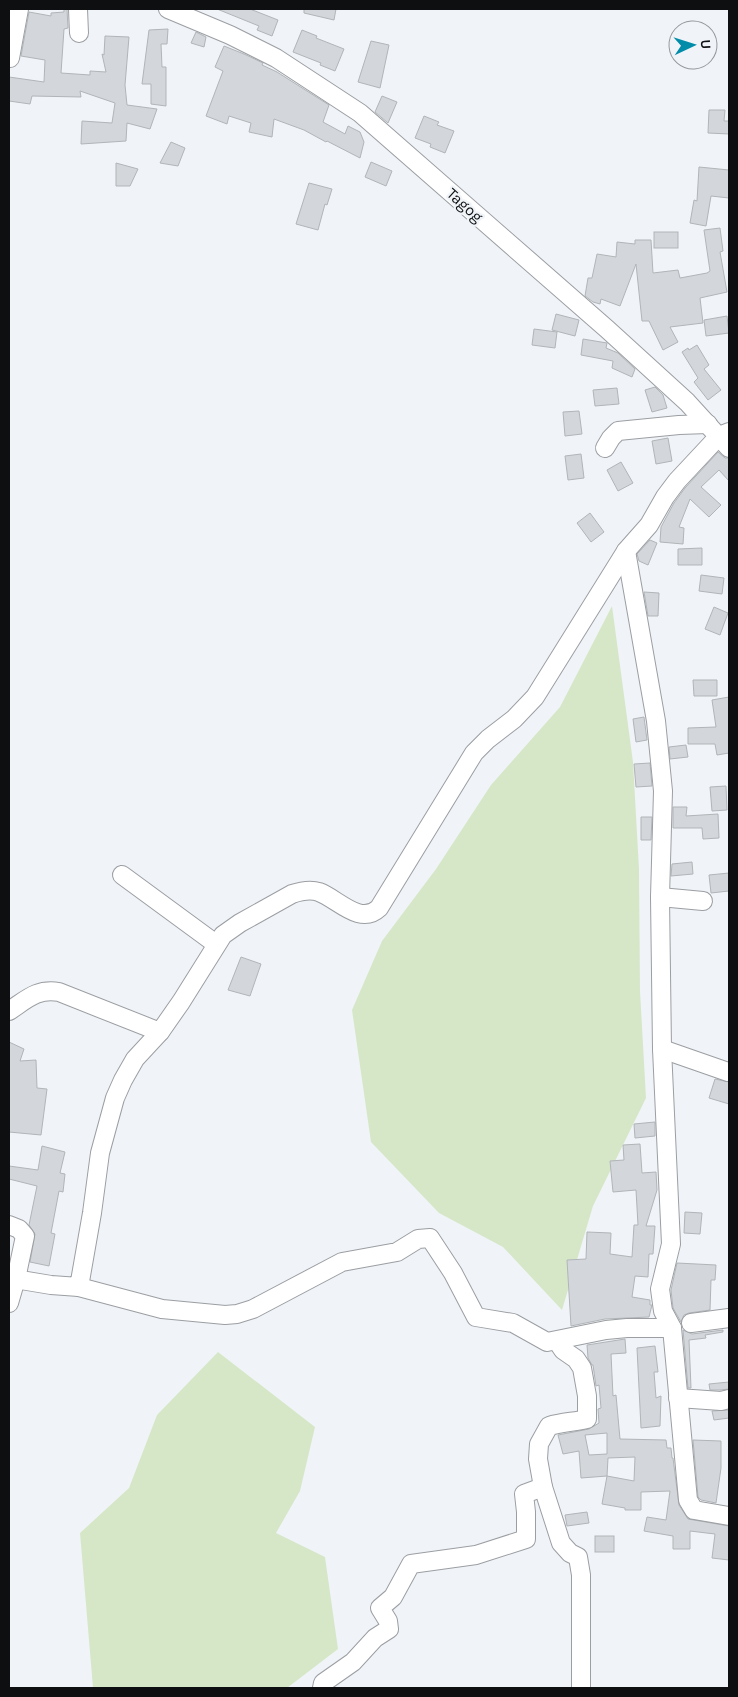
<svg xmlns="http://www.w3.org/2000/svg" width="738" height="1697" font-family="Karla,sans-serif">
  <rect width="100%" height="100%" fill="#f0f4f8"/>
  <g fill="#d6e7c8">
    <path d="M612 606 633 762 639 869 640 991 646 1098 593 1206 562 1310 503 1247 439 1213 371 1142 352 1010 382 941 436 869 491 785 560 707Z"/>
    <path d="M218 1352 315 1427 300 1491 276 1533 325 1557 338 1649 287 1688H93L80 1533 129 1488 157 1415Z"/>
  </g>
  <g fill="#d3d7db" stroke="#b1b5b8" fill-rule="evenodd">
    <path d="M64 9H67L68 28 64 29 61 73 90 75V71L106 72 102 54 104 55 105 36 129 37 125 85 127 105 157 109 150 129 127 123 126 141 81 144 82 121 112 123 115 103 80 91 81 97 32 96 30 104 9 101V77L44 82 45 60 21 56 29 12 51 16V13L64 12Z"/>
    <path d="M217 9H250L278 20 272 36 257 30 259 26Z"/>
    <path d="M304 9H336L334 20 304 13Z"/>
    <path d="M168 29 167 44H161L162 67H166V106L151 104V84H142L149 30Z"/>
    <path d="M302 30 317 36 316 38 344 49 335 71 320 65 321 63 293 52Z"/>
    <path d="M196 32 206 37 204 47 191 43Z"/>
    <path d="M371 41 389 45 380 88 358 82Z"/>
    <path d="M224 46 244 54 263 63 262 65 277 72 329 105 323 122 345 134 348 126 360 132 364 142 360 158 327 141 326 142 304 130 274 119 272 137 249 132 251 123 229 116 227 124 206 116 223 71 215 67Z"/>
    <path d="M382 96 397 102 388 123 375 112Z"/>
    <path d="M709 110H725L724 121H729V134L708 133Z"/>
    <path d="M424 116 439 122 437 125 454 131 445 153 430 147 431 144 415 138Z"/>
    <path d="M171 142 185 148 178 166 160 163Z"/>
    <path d="M371 162 392 171 386 186 365 177Z"/>
    <path d="M116 163 138 169 130 186H116Z"/>
    <path d="M699 167 729 170V198L711 196 706 226 690 223 694 200 697 201Z"/>
    <path d="M309 183 332 189 327 205 325 204 318 230 296 224Z"/>
    <path d="M720 228 723 251 720 252 727 292 700 298 703 323 670 327 678 342 663 350 649 321H642L636 264 620 306 601 299 600 304 593 302 585 296 588 278H592L597 254 616 257 617 242 635 244V240H651L653 273 678 270 680 278 707 273 710 271 704 230Z"/>
    <rect x="654" y="232" width="24" height="16"/>
    <path d="M556 314 579 320 575 336 552 330Z"/>
    <path d="M727 316 729 333 706 336 704 320Z"/>
    <path d="M534 329 557 332 555 348 532 345Z"/>
    <path d="M583 339 607 343 606 348 618 353 635 369 632 377 612 368 613 361 581 355Z"/>
    <path d="M697 345 709 365 704 369 721 390 708 400 694 382 698 378 682 352 688 348 689 350Z"/>
    <path d="M655 387 663 395 667 408 652 412 645 390Z"/>
    <path d="M617 388 619 404 595 406 593 390Z"/>
    <path d="M579 411 582 434 565 436 563 412Z"/>
    <path d="M668 438 672 461 656 464 652 441Z"/>
    <path d="M718 452 725 458H729V481L719 470 701 487 721 505 709 517 690 499 679 527 684 528 683 544 660 542 661 527 674 503 685 488Z"/>
    <path d="M581 454 584 478 568 480 565 456Z"/>
    <path d="M621 462 633 483 618 491 607 470Z"/>
    <path d="M590 513 604 532 591 542 577 523Z"/>
    <path d="M650 540 657 543 648 565 639 561 637 554Z"/>
    <path d="M702 548V565H678V549Z"/>
    <path d="M701 575 724 578 722 594 699 591Z"/>
    <path d="M644 592 659 593 658 616H648Z"/>
    <path d="M714 607 728 613 720 635 705 629Z"/>
    <path d="M693 680H717V696H694Z"/>
    <path d="M729 697V753L717 755 715 744H688V728L716 727 712 700Z"/>
    <path d="M644 717 647 740 636 742 633 719Z"/>
    <path d="M686 745 688 757 670 759 669 747Z"/>
    <path d="M650 763 652 786 636 787 634 764Z"/>
    <path d="M726 786 727 810 712 811 710 787Z"/>
    <path d="M673 807H687L686 816 718 814 719 838 703 839 702 828H673Z"/>
    <path d="M641 817H652L651 840H641Z"/>
    <path d="M692 862 693 874 671 876 672 864Z"/>
    <path d="M729 873V891L711 893 709 875Z"/>
    <path d="M241 957 261 964 250 996 228 990Z"/>
    <path d="M9 1042 24 1049 20 1061 36 1060 37 1088 47 1089 41 1135 9 1132Z"/>
    <path d="M715 1079 729 1082V1104L709 1098Z"/>
    <path d="M655 1122V1136L635 1138 634 1124Z"/>
    <path d="M640 1144 642 1173 656 1172 657 1190 646 1226H655L653 1254H649L648 1277 635 1276 632 1297 650 1300V1305H652L649 1317 605 1319 571 1326 567 1260 586 1259 587 1232 611 1233 610 1254 632 1257 634 1225H638L636 1190 613 1192 610 1161 624 1160 623 1145Z"/>
    <path d="M42 1146 65 1152 60 1173 65 1174 63 1192 59 1191 51 1233 55 1234 49 1266 30 1262 35 1234 29 1225 37 1186 9 1179V1166L38 1170Z"/>
    <path d="M685 1212 702 1213 700 1234 684 1233Z"/>
    <path d="M677 1263 716 1265 715 1280H711L710 1310 689 1313 684 1315 681 1322 673 1308 671 1290Z"/>
    <path d="M683 1330 692 1334 723 1330V1332L705 1335 706 1338 689 1340 691 1388H688Z"/>
    <path d="M625 1339 626 1353 611 1354 613 1396 616 1395 620 1439 666 1440 667 1448H671L672 1458H673L679 1505 688 1519 729 1526V1560L712 1558 715 1534 690 1531V1549H673V1536L644 1531 647 1517 666 1520 670 1491 641 1492V1510H625V1508L602 1504 607 1476 581 1478 579 1451 563 1454 558 1435 589 1429 599 1423 598 1409 601 1408 599 1385 596 1386 593 1365H592L588 1358 587 1345ZM607 1433V1454L589 1455 585 1435ZM635 1457 634 1481 607 1476 608 1458Z"/>
    <path d="M655 1346 658 1372H654L656 1398 661 1396 660 1426 641 1428 637 1348Z"/>
    <path d="M729 1382V1389L720 1390H710L709 1384Z"/>
    <path d="M729 1410V1418L714 1420 712 1411Z"/>
    <path d="M693 1440 721 1441V1468L716 1503 701 1500 698 1497Z"/>
    <path d="M587 1512 589 1523 567 1526 565 1515Z"/>
    <rect x="595" y="1536" width="19" height="16"/>
  </g>
  <g fill="none" stroke-linecap="round" stroke-linejoin="round">
    <g stroke="#9b9ea2" stroke-width="20">
      <g id="minor">
        <path d="M78 9 79 33"/>
        <path d="M168 9 230 35 276 58 360 113 607 329 687 402 729 448"/>
        <path d="M10 58 19 9"/>
        <path d="M605 448 611 438 618 431 679 425 708 424"/>
        <path d="M626 551 656 721 663 791 660 897 662 1049 671 1244 660 1289 663 1311 672 1328 688 1500 694 1510 729 1516"/>
        <path d="M122 875 216 944"/>
        <path d="M660 897 703 901"/>
        <path d="M9 1011C26 1000 37 988 59 992L160 1032"/>
        <path d="M662 1049 728 1072"/>
        <path d="M9 1225 19 1229 25 1236 16 1279 9 1303"/>
        <path d="M9 1278 51 1285 79 1287 92 1213 100 1153 115 1098 123 1080 135 1059 160 1032 181 1002 223 935 240 923 292 894C301 891 310 889 319 892 338 899 360 926 379 908L474 753 488 739 514 719 535 697 626 551 649 525 665 497 677 481 719 436 729 432"/>
        <path d="M79 1287 162 1309 225 1315 237 1314 253 1309 342 1262 397 1252 418 1239 430 1238 453 1273 476 1317 513 1323 547 1342 606 1330 627 1328H672"/>
        <path d="M691 1323 729 1318"/>
        <path d="M557 1341 563 1350 576 1359 582 1368 587 1396V1419C574 1422 562 1422 549 1426L539 1444 538 1459 543 1487 561 1543 570 1553 578 1557 581 1575V1688"/>
        <path d="M678 1398 721 1401 729 1399"/>
        <path d="M322 1688 323 1683 353 1662 375 1638 389 1629 388 1621 380 1608 393 1597 411 1564 476 1555 526 1539V1512L524 1494 543 1487"/>
      </g>
    </g>
    <use href="#minor" stroke="#fff" stroke-width="18"/>
  </g>
  <g text-anchor="middle" dominant-baseline="central" stroke-width="4.5" stroke-linejoin="round" paint-order="stroke">
    <g font-size="16" fill="#0d0f10" stroke="#f0f4f8">
      <text transform="translate(465 205) rotate(42)">Tagog</text>
    </g>
  </g>
  <rect width="738" height="1697" fill="none" stroke="#0d0f10" stroke-width="20"/>
  <g transform="translate(693 45) rotate(86)"><circle r="24" fill="#f0f4f8" stroke="#95989b"/>
  <path d="M0-4L9 19L0 12L-9 19Z" fill="#018caa"/>
  <text y="-8" font-size="14" font-weight="bold" text-anchor="middle" fill="#0d0f10">U</text>
  </g>
</svg>
